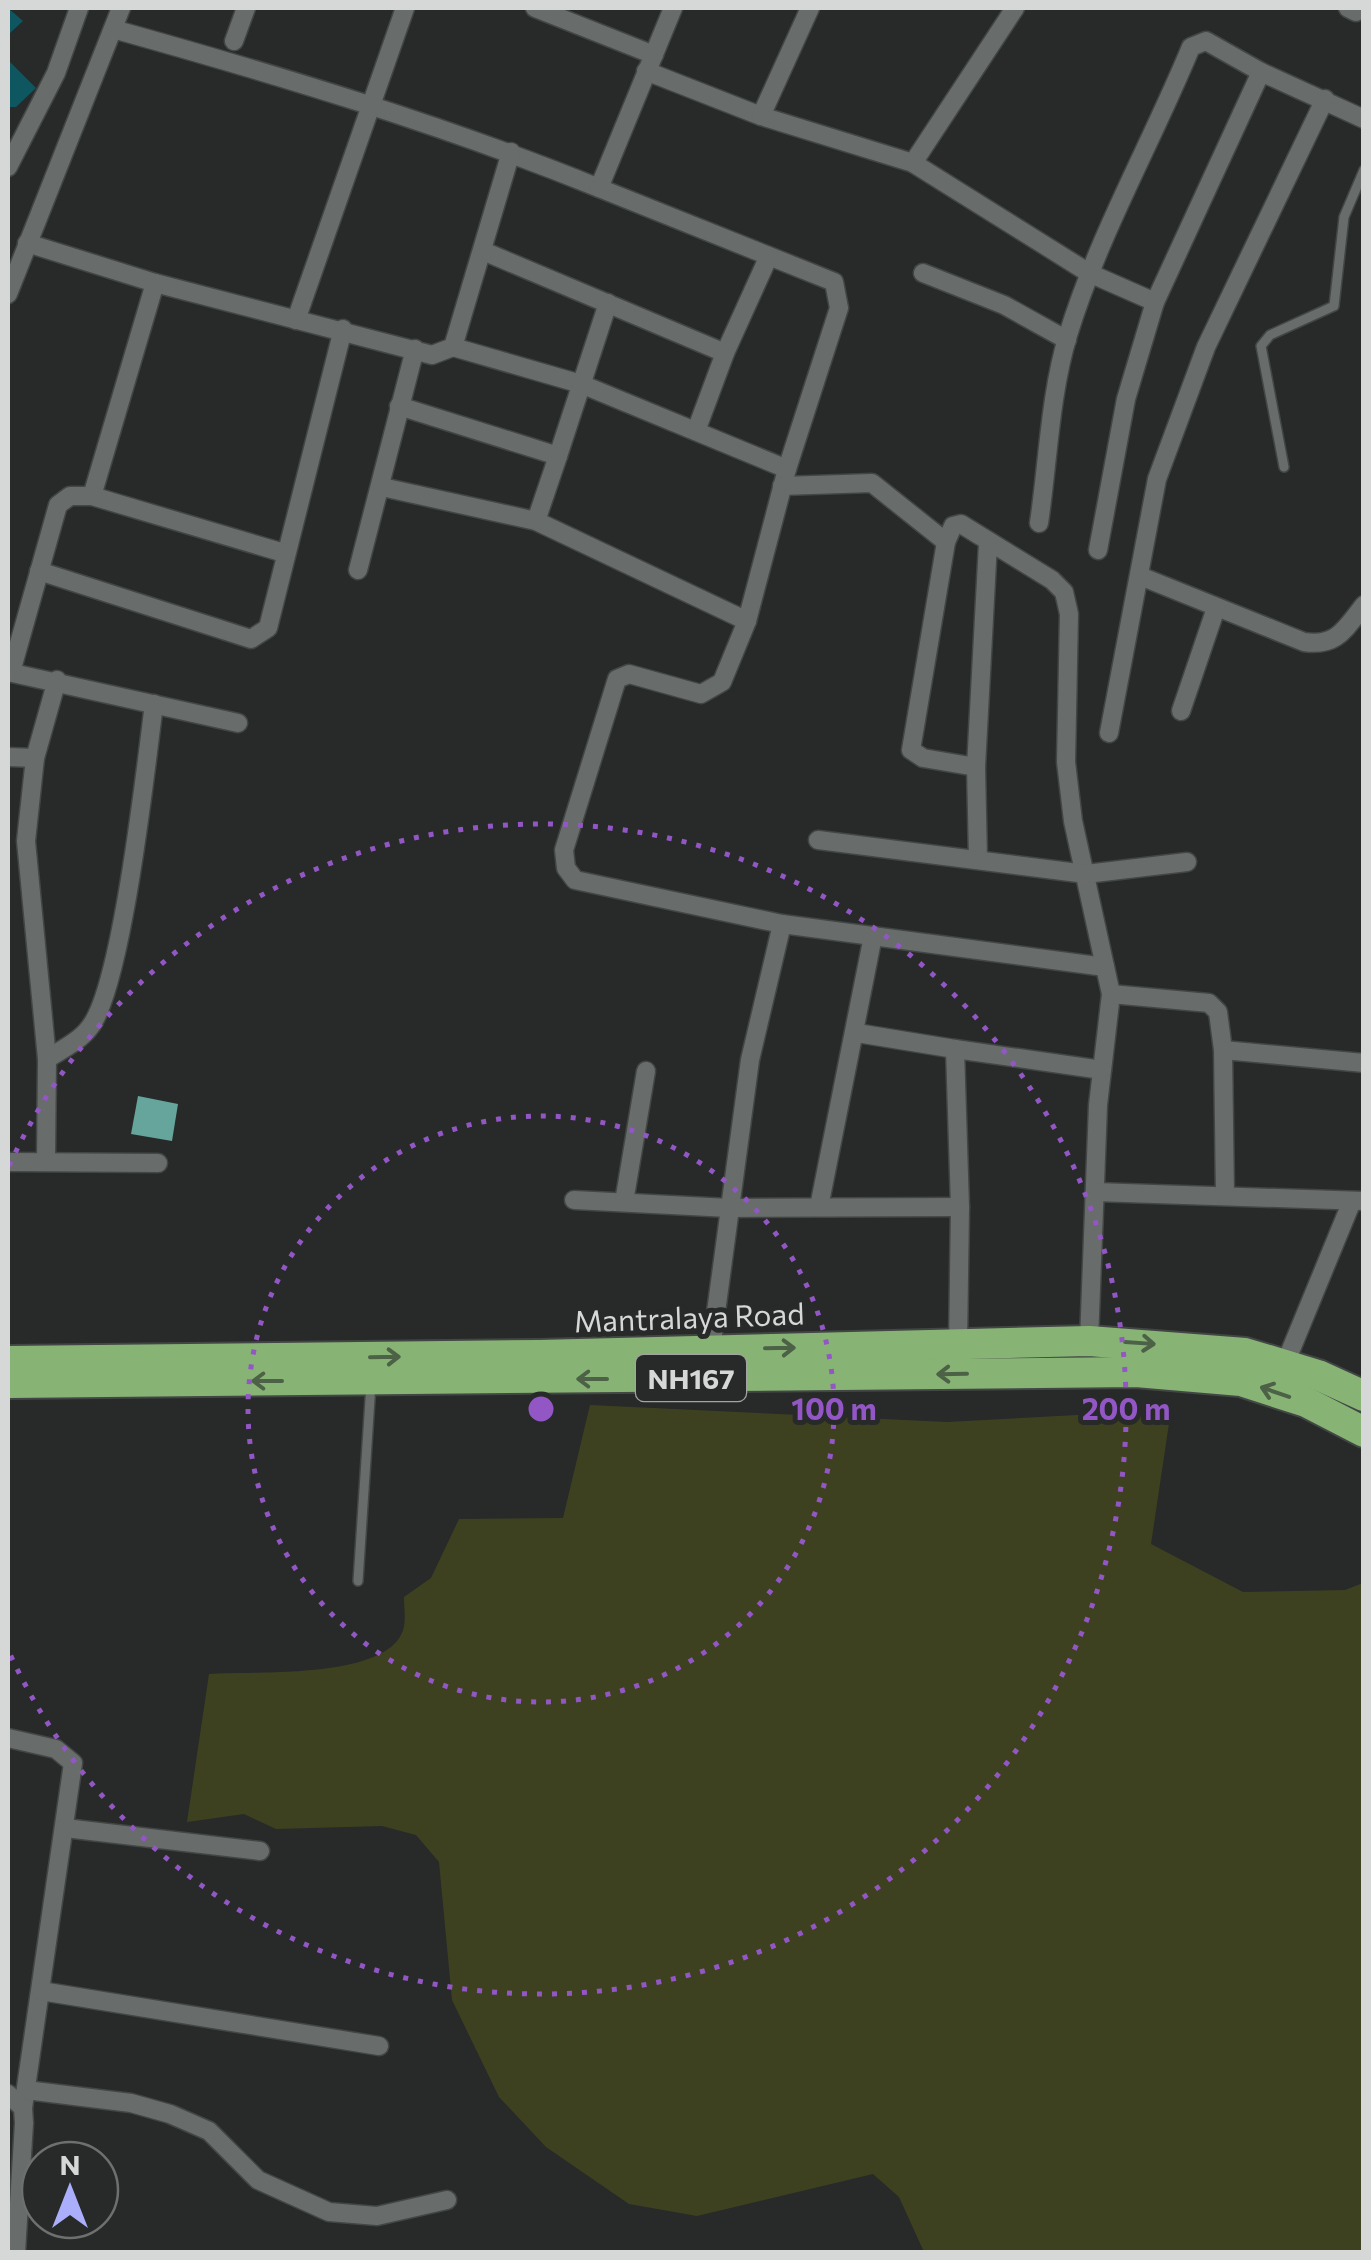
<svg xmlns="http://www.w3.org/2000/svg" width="1371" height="2260" font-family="Commissioner,sans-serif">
  <rect width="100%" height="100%" fill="#272a28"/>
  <path fill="#3e4120" d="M590 1405 947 1422 1171 1410 1151 1544 1243 1592 1345 1590 1363 1583V2252H924L899 2197 873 2174 697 2216 629 2204 546 2147 499 2097 452 2000 439 1862 416 1835 382 1826 276 1829 244 1814 187 1822 209 1674C255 1671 378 1679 401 1635 407 1625 404 1609 404 1597L431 1578 459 1519 563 1518Z"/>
  <path fill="#0e5660" d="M8 8 23 21 9 34V61L36 88 16 107H8Z"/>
  <path fill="#65a59c" d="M138 1096 178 1104 172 1141 131 1134Z"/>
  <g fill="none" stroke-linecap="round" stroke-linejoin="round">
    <g stroke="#424644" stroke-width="12">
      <g id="lane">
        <path d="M1284 467 1261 346 1270 335 1334 306 1344 217 1364 170"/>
        <path d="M358 1581 371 1384"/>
      </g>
    </g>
    <g stroke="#424644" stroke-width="21">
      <g id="street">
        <path d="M535 8 654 55"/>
        <path d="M1348 8 1356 12"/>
        <path d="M113 29C278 75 441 124 599 188L673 8"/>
        <path d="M234 41 246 8"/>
        <path d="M646 71 761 116 913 163 1015 8"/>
        <path d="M761 116 810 8"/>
        <path d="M913 163 1089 273 1155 302"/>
        <path d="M8 167 56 73 79 8"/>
        <path d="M599 188 834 282 839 308 787 469"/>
        <path d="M27 243 155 283 432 355 453 347 511 152"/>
        <path d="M483 251 725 353"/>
        <path d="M923 273 1004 305 1067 340"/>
        <path d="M8 294 121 8"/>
        <path d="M296 320 405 8"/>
        <path d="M453 347 581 384 787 469 747 621 722 682 701 694 629 674 617 679 564 850 566 868 575 880 782 924 1105 967"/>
        <path d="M399 406 558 456 608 303"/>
        <path d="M696 431 725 353 768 258"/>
        <path d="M782 486 872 483 946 542"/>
        <path d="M382 487 536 521 747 621"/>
        <path d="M92 496 155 283"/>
        <path d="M536 521 558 456"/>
        <path d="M1039 523C1048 462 1050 394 1068 335 1099 234 1151 144 1191 47L1206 41 1261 72"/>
        <path d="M988 543 976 767 923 758 911 750 946 542 953 526 961 524 1052 580 1064 592 1069 614 1066 762 1073 821 1111 994 1098 1105 1089 1341"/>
        <path d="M1098 550 1126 399 1155 302 1261 72 1364 119"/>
        <path d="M358 570 415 349"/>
        <path d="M39 571 251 639 268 628 343 329"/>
        <path d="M1140 576 1304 642C1337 647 1345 629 1364 605"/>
        <path d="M8 672 238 723"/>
        <path d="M11 672 58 505 70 496H92L284 553"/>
        <path d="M1181 711 1216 608"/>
        <path d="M1109 733 1157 479 1206 347 1325 99"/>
        <path d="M8 757 35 758"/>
        <path d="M976 767 978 859"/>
        <path d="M818 840 1086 874 1187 862"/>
        <path d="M1111 994 1209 1003 1218 1012 1223 1050"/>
        <path d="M857 1033 955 1049"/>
        <path d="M47 1059C61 1050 80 1041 90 1027 122 986 146 766 154 704"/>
        <path d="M46 1159 47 1059 26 841 35 758 57 680"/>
        <path d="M8 1162 158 1163"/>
        <path d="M1095 1192 1364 1201"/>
        <path d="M1225 1196 1223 1050 1364 1063"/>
        <path d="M574 1200 729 1208 960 1207"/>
        <path d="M624 1202 646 1071"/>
        <path d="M819 1207 873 936"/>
        <path d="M958 1345 960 1207 955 1049 1102 1070"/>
        <path d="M711 1349 750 1060 782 924"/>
        <path d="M1285 1364 1352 1201"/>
        <path d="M8 1738 56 1749 73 1763 23 2108"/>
        <path d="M65 1828 260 1851"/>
        <path d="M41 1991 379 2046"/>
        <path d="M26 2090 131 2103 170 2114 209 2131 258 2180 329 2212 377 2216 447 2200"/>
        <path d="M8 2094 23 2108 24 2123 16 2252"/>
      </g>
    </g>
    <g stroke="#424644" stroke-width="34">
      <g id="highway">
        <path d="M8 1361 539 1355 1089 1341 1245 1353 1318 1375 1364 1396"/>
        <path d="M8 1383 1136 1372 1241 1381 1306 1402 1364 1432"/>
      </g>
    </g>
    <use href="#lane" stroke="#686c6a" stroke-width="9"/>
    <use href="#street" stroke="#686c6a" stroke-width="18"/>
    <use href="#highway" stroke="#87b475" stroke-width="30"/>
  </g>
  <defs><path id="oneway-shaft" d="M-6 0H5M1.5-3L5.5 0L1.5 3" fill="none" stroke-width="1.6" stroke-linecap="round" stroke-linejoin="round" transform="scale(2.5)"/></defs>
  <g stroke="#4d6147">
    <use href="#oneway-shaft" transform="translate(1140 1343) rotate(4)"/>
    <use href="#oneway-shaft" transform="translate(780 1348) rotate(-1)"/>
    <use href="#oneway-shaft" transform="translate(385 1357) rotate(-1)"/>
    <use href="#oneway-shaft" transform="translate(952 1374) rotate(179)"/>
    <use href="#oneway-shaft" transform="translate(592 1379) rotate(180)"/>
    <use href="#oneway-shaft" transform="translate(267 1381) rotate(180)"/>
    <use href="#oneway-shaft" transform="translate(1275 1392) rotate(-161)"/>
  </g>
  <g fill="none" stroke="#9257c5" stroke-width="5" stroke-dasharray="5 10">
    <circle cx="541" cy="1409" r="293"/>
    <path d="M9 1166A585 585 0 1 1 9 1652"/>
  </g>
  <g text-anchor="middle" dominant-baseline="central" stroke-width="10" stroke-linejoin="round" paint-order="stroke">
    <rect fill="#272a28" stroke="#a1a4a2" stroke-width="2.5" x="636" y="1355" width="110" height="46" rx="8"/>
    <g font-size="28" font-weight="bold" fill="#d5d8d6">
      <text x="691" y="1378">NH167</text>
    </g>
    <g font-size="30" fill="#d5d8d6" stroke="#272a28">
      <text transform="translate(689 1316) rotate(-2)">Mantralaya Road</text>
    </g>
  </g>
  <circle cx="541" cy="1409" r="15" fill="#9257c5" stroke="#272a28" stroke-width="5"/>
  <g font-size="30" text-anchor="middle" font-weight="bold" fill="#9257c5" stroke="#272a28" stroke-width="10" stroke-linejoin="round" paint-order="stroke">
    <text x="834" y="1420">100 m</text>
    <text x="1126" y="1420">200 m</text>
  </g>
  <rect width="1371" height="2260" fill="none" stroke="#d5d8d6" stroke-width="20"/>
  <g transform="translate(70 2190)"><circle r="48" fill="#272a28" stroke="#6d706e" stroke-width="2.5"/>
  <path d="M0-8L18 38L0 25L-18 38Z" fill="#abaffb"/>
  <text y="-15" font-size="28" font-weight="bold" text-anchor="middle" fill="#d5d8d6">N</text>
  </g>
</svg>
